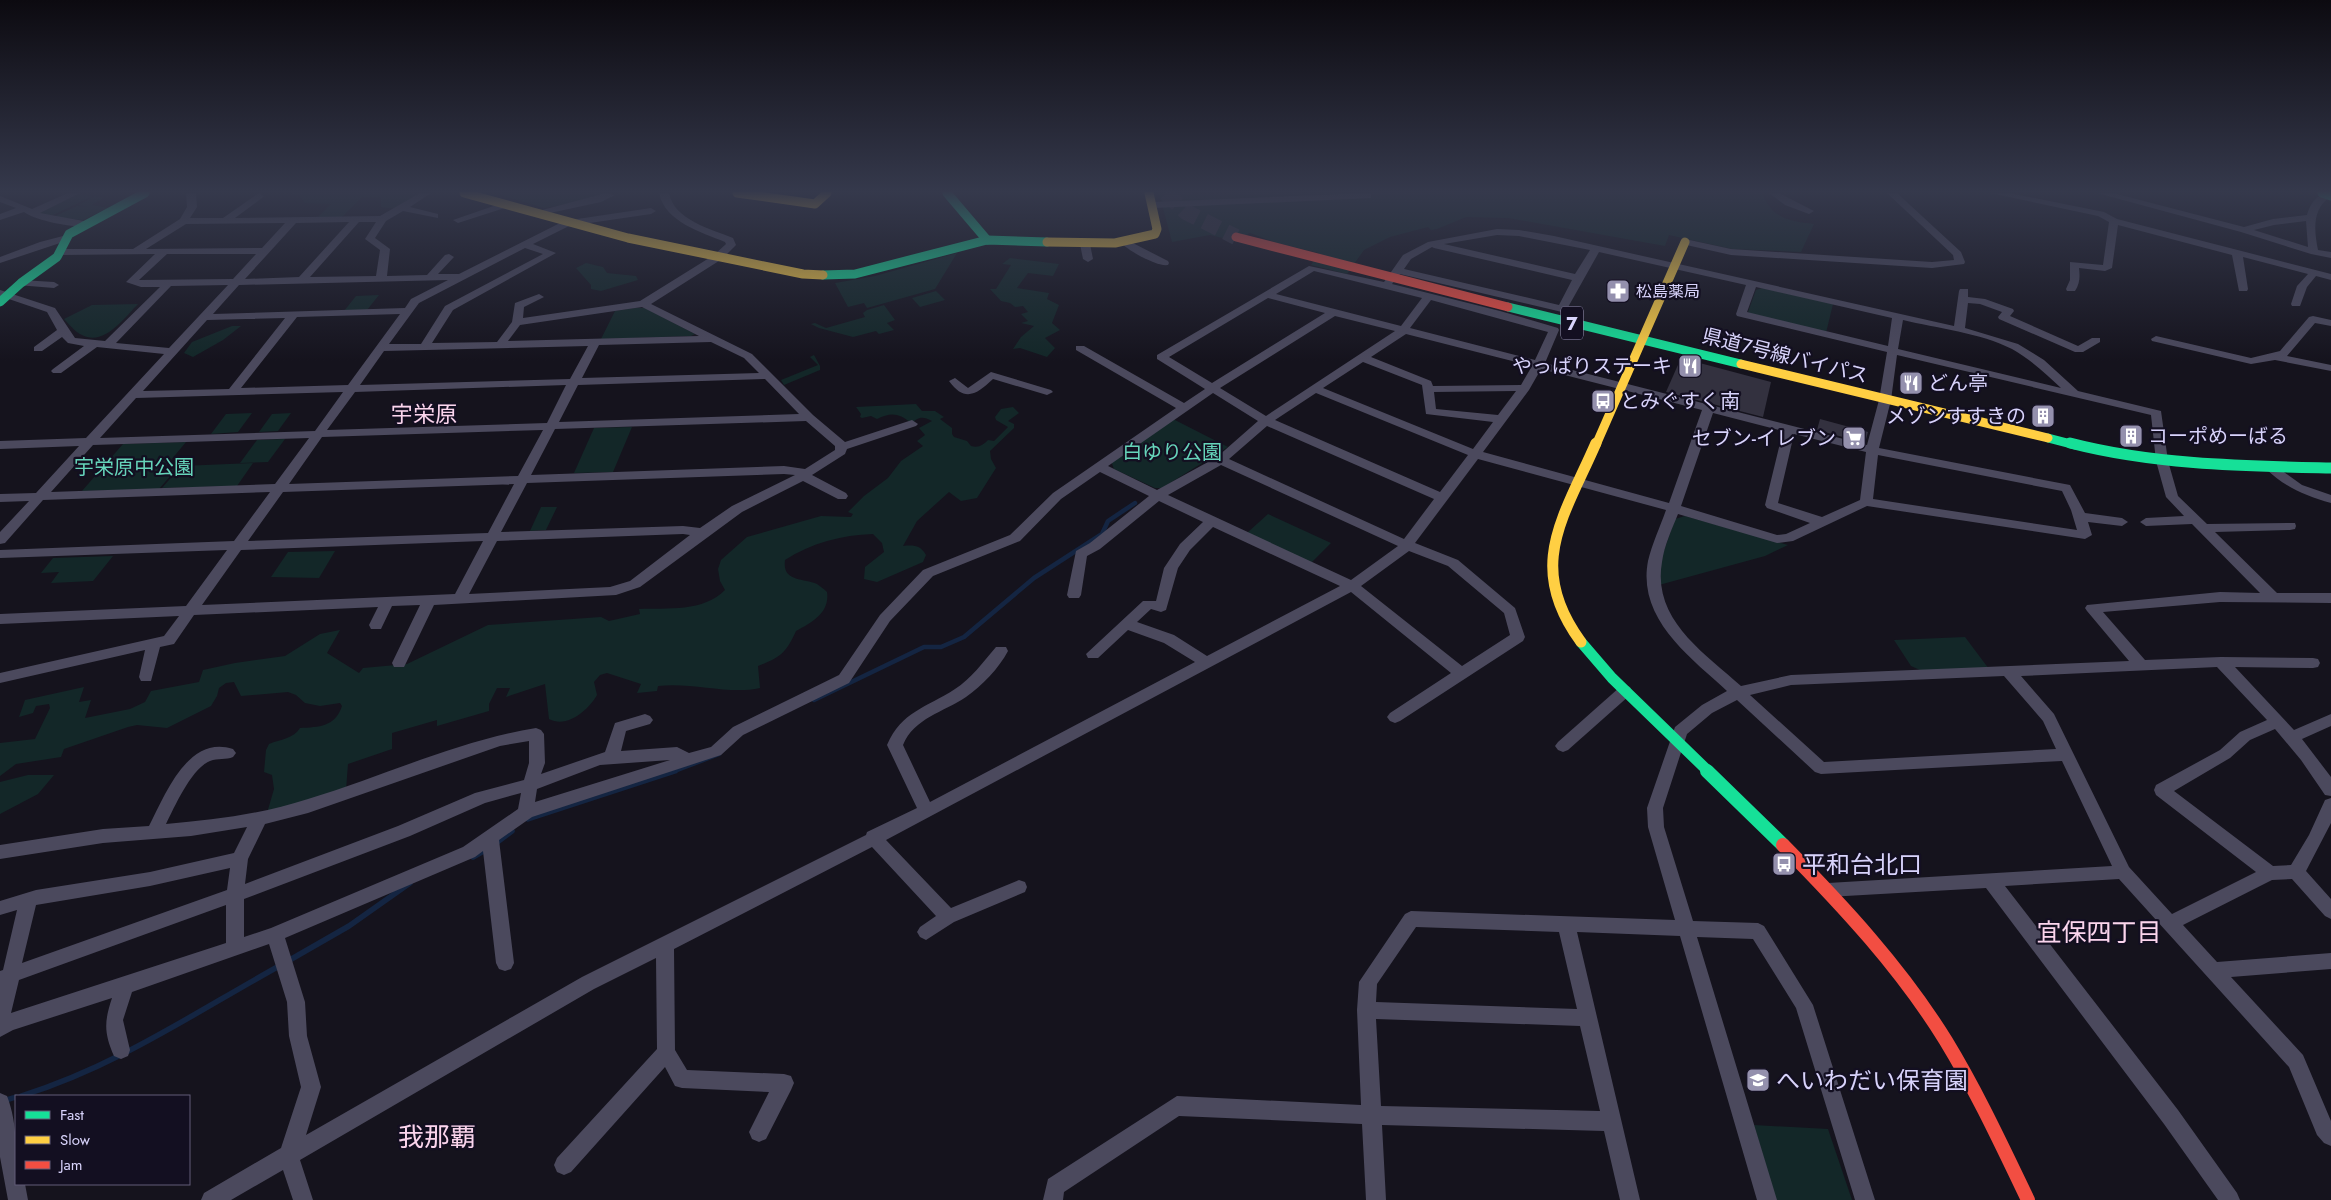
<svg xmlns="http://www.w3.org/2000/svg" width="2331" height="1200" font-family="Jost,'Noto Sans JP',sans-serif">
  <rect width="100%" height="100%" fill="#15131d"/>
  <g fill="#132728">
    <path d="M290 193H414L420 194 396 209 381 207V197H362L342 217H318L331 204 305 203 300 196Z"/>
    <path d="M501 193H608L595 199 544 208 500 195Z"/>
    <path d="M1159 193H1192L1196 195 1230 193H1762C1772 219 1790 221 1814 224L1801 252 1732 249 1669 235 1665 246 1508 218 1466 217 1437 229 1431 230 1428 227 1390 237 1364 250 1347 274 1311 265 1319 253 1277 243 1250 233 1235 241 1210 235 1172 242Z"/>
    <path d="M78 194 93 196 51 216 38 214Z"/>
    <path d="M95 196 103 198 92 205 108 208 83 220 53 217 77 206 88 207 78 205Z"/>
    <path d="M957 253 935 289 867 308 864 303 848 307 835 283 875 276Z"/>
    <path d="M1010 258 1059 264 1053 276 1028 273 1017 288 1049 293 1047 299 1059 305 1052 323 1060 330 1045 338 1055 348 1047 357 1020 348 1013 349 1021 337 1034 326 1021 323 1028 321 1021 314 1028 312 1023 306 1015 307 1010 303 1001 301 990 289H996L1011 265 1002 264Z"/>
    <path d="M586 263 603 267 607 273 636 276 638 280 601 291 591 289V285L576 268Z"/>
    <path d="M1762 288 1833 304 1826 333 1753 316 1748 312 1756 290Z"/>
    <path d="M936 291 945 300 920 307 912 298Z"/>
    <path d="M379 295 367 310 344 311 356 296Z"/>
    <path d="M138 304C125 317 104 347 82 335 75 332 69 324 64 319L92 305Z"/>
    <path d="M884 305 895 320 887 323 894 330 879 334 876 331 853 337 819 328 811 324 815 323 826 328 865 317 863 313 867 310Z"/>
    <path d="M635 308H645L695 334 691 336 601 339 615 311Z"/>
    <path d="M232 326H241L223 340 193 357 184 353 192 342Z"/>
    <path d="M814 355 820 366V370L784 385 781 380 818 365 810 357Z"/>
    <path d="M916 404 922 411H935L944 417 940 419 952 428V434L954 437 967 441 971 446C979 448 983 445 988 440L994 441 1008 427 996 420 995 417 1001 409 1013 407 1019 413 1008 421 1014 424V428L990 451 991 459 996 468 977 498 961 501 949 492 917 521 903 546C914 545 920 545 926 555L923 562 877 582 864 579 865 567 884 552 882 543 873 534C842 535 811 543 785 560 782 582 803 578 817 584 820 586 824 589 827 592 830 612 813 622 796 631 786 653 781 657 758 666L760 688C729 695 693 682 658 686L657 691 637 693 641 684 607 673 600 675 594 682 597 695C589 709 568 729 549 719L545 684 506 697 510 688H497L489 704V711L437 726V720L392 733V749L348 764 346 790 267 813 274 789 272 775 264 772 266 750 269 744C281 739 293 739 300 728 319 727 335 727 342 706L340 703 320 706 305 703 296 695 288 692 241 696 234 682 226 683 219 688 217 696 211 706 167 728 137 725 128 727 64 749 61 757 16 764 0 776V743L35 739 50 708 49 704 36 706 33 713 19 717 25 700 84 687 79 702 91 700 85 718 130 709 145 702 151 691 199 682 203 670 235 663 285 656 320 634 340 630 327 653 359 673 363 668 407 664 488 625 601 617 609 621 640 614 639 609C667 608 704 612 725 590L720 581 718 569 721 560 747 537 821 516 851 517 853 514 848 512 864 496 888 478 901 461 923 446 917 441 925 435 919 428 932 421C922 416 920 417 911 423 899 413 891 412 877 419L871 416 862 418 860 417 861 414 856 407Z"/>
    <path d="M252 413 238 432 211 434 226 414Z"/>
    <path d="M291 413 278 431 259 432 272 414Z"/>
    <path d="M1173 419 1228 447 1162 488H1155L1114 469 1111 461Z"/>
    <path d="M632 427 613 472 574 473 594 428Z"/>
    <path d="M285 439 268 462 240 463 257 440Z"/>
    <path d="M186 442 166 466 178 467 159 489 82 491 123 444Z"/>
    <path d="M253 463 237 486 162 488 181 466Z"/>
    <path d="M541 507H557L546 530 530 531Z"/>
    <path d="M1268 514 1331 543 1311 563 1247 533Z"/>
    <path d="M1685 516 1788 545 1765 556 1659 585V565L1675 519Z"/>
    <path d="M335 551 319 578 271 577 288 552Z"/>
    <path d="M113 556 93 581 51 583 59 572 41 573 53 558Z"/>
    <path d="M1965 637 1989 669 1922 671 1911 666 1894 640Z"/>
    <path d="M28 775H54L38 794 0 814V782Z"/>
    <path d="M1754 1125 1828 1129 1852 1200H1776Z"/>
  </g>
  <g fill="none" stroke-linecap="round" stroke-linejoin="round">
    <g stroke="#142542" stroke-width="4.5">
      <path d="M814 700 924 647H941L964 637 1034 578 1102 534 1108 521 1135 503"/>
      <path d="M672 772 719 754"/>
    </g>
    <g stroke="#142542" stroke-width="5.5">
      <path d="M528 819 675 771"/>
      <path d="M496 843 512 831"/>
      <path d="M473 857 487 849"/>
      <path d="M288 961 349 926 410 883"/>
      <path d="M21 1096C117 1066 194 1013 281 965"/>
      <path d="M0 1102 16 1097"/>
    </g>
  </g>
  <g fill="#33313f">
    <path d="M1681 358 1771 382 1763 417 1666 392Z"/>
    <path d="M1820 419 1868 432 1865 443 1817 430Z"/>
  </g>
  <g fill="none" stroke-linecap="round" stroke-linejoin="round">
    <path stroke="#32303e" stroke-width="16" stroke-dasharray="16 8" stroke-linecap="butt" d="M1166 193 1186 212 1236 237"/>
    <g fill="#4b495d" fill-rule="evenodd">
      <path d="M68 193H80L40 213 89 222V226C76 229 34 220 24 212L0 220V214L16 208 0 202V196L32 209Z"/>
      <path d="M186 193H196L197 207 190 218H223L259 193 264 196 262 198 235 218 380 216 420 193H431L410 207 438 214V218L403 211 386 221 375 238 390 249 387 276 427 275 445 255 449 254 454 257 438 274H459L564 221 651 208 656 211 651 214 569 226 533 244 556 253 453 310 432 343 497 342 512 322 515 303 539 294 544 297 524 307 523 318 640 301 714 255 726 244 725 242C701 232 665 222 659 193H669C674 220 711 229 733 238L736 245 722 259 651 304 752 354 813 415 845 442 912 420 918 424 916 426 847 449 845 454 812 475 846 493 848 496 846 499H838L803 481 742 512 640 587 616 595 434 605 406 663 404 667H394L392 663 420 605 392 606 381 629H371L369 625 378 607 194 615 174 644 160 647 151 681H141L139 677 145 650 0 683V673L164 636 179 616 0 624V614L186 606 227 550 0 558V550L234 541 270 492 43 500 5 543 0 544V532L29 501 0 502V494L36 493 79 446 0 449V441L86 438 164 354 97 347 61 373H53L51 371 53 369 84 346 68 343 62 337 42 351H34V347L57 330 47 312 0 296V290L55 308 75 338 105 341 160 287H141L126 282 155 254 60 255 55 252 60 249H133L180 219 187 207ZM349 222 299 277 245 279 296 223ZM359 222H376L365 239 380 250 376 276 310 277ZM285 223 262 248 146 249 186 224ZM525 248 543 254 445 306 421 344H389L419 303ZM167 254H256L233 279 139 280ZM448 280 411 299 405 308 213 314 239 285ZM228 285 169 348 116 343 171 286ZM642 307 699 336 508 341 520 325ZM400 314 348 385 241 388 297 317ZM285 318 229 389 143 391 207 320ZM711 342 744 358 759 373 582 378 599 345ZM588 346 570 379 360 385 384 351ZM765 379 799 414 559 422 578 385ZM566 385 547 423 327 430 355 392ZM343 392 315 431 100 438 136 398ZM806 421 835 446V450L805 469 784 466 531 475 555 429ZM543 430 518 476 289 484 322 437ZM309 438 275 484 51 492 93 445ZM784 474 795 475 732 506 700 528 683 526 501 532 527 483ZM514 484 488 533 248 541 283 492ZM683 534 690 535 630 581 610 587 469 594 497 541ZM483 541 455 594 202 605 241 550Z"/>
      <path d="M606 193 615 195 601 202 536 216 531 213Z"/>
      <path d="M1368 193 1371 194V198L1153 208 1148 205 1153 202Z"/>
      <path d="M1769 193H1779L1814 211 1809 214 1785 205Z"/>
      <path d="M1887 193H1897L1961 252 1965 262 1964 264 1932 268 1731 255 1682 244 1680 242 1685 239 1731 249 1932 262 1954 260 1953 255Z"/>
      <path d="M1990 193H2009L2104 212 2117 219 2331 274V280L2316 276 2307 287 2300 306H2292L2291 304 2297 286 2308 274 2243 257 2248 289 2247 291H2239L2232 255 2118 225 2112 268 2105 271 2079 268C2080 277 2080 283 2075 291H2067L2066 289 2070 280V262L2103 265 2109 222 2098 216Z"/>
      <path d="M2097 193H2113L2244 227 2273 219 2307 215C2310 204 2317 193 2330 193V197C2312 209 2314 230 2318 250L2331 252V258L2311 254 2241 232ZM2306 221 2308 247 2254 230 2274 225Z"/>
      <path d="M508 201 511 202V206L458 223 453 220Z"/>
      <path d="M1497 229 1519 230 1554 236 1954 326 1959 291 1960 289H1968V297L1985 299 2013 309 2014 311 2010 316 2078 346 2092 338H2100V342L2083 352H2075L1999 319 1998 317 2002 312 1980 304 1968 303 1965 328 2018 344 2044 360 2078 391 2161 411 2168 461 2178 496 2207 524 2295 523 2296 526 2295 529 2290 530 2215 532 2277 593H2331V603L2220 602 2103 612 2145 660 2221 657 2313 658 2318 659 2320 663 2318 667 2313 668 2235 667 2294 730 2331 714V726L2302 739 2331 777V796L2325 795 2301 760 2275 729 2250 740 2230 758 2174 791 2273 866 2291 865 2309 835 2325 800 2331 798V823L2306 871 2331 899V919L2325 916 2292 879 2272 880 2183 925 2217 962 2331 953V969L2231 977 2303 1055 2331 1121V1146L2324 1143 2317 1135 2289 1067 2119 879 2005 886 2178 1110 2237 1193 2240 1200H2218L2164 1124 1986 888 1828 897 1822 895 1819 890 1822 885 1828 883 2112 866 2062 761 1821 774 1815 772 1737 700 1712 713 1687 734 1663 808 1664 827 1693 921 1758 923 1764 926 1813 1005 1875 1200H1855L1796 1008 1753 939 1697 937 1777 1200H1757L1680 936 1577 932 1640 1200H1620L1604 1131 1382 1125 1386 1200H1366L1362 1124 1179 1116 1064 1192 1063 1200H1043L1048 1179 1177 1096 1361 1105 1357 1010 1359 982 1405 914 1411 911 1675 920 1648 827 1647 808 1675 727 1702 705 1727 691C1690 657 1637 619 1648 561 1652 544 1660 527 1666 510L1478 459 1415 543 1458 560 1515 608 1525 637 1523 641 1400 721 1395 723 1390 721 1387 717 1390 713 1451 673 1351 592 886 840 951 908 1019 880 1025 882 1027 887 1025 892 954 922 926 940 920 937 917 932 920 927 936 916 872 847 674 949 675 1050 687 1070 784 1074 791 1076 794 1083 791 1090 766 1139 759 1142 752 1139 749 1132 769 1092 682 1088 675 1086 665 1067 571 1172 564 1175 557 1172 554 1165 557 1158 657 1049 656 958 594 989 300 1160 313 1200H293L283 1170 231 1200H201L204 1193 281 1148 301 1087 289 1036 287 1002 269 944 132 992 123 1020 130 1050 128 1056 121 1059 114 1056C104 1033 104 1022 112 998L13 1030 0 1037V971L3 970 17 910 0 915V901L36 890 150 872 234 853 247 827 191 836 103 843 0 859V845L103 829 149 826C165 795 188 734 233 749L236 753 233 757C226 760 218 758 210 761 191 769 175 806 166 824 214 820 262 814 308 799 384 776 457 741 536 728L541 730 544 734 545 763 541 774 605 752 615 723 645 714 650 716 653 720 650 724 626 731 621 751 677 747 689 753 711 747 733 727 839 675 880 615 923 570 1010 535 1053 493 1176 408 1076 350V346H1084L1184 403 1205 389 1157 359V355L1309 266 1384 282 1403 255 1428 242ZM1497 235 1519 236 1590 250 1575 274 1444 244ZM1432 247 1434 248 1572 280 1559 305 1404 269 1411 259ZM1599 252 1746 285 1736 314 1737 316 1887 352 1879 400 1867 445 1545 363 1559 330 1558 328 1500 311 1392 284 1400 274 1562 312 1567 309ZM1314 271 1422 298 1401 326 1276 294ZM1756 287 1892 318 1888 346 1747 312ZM1268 298 1325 313 1212 383 1169 357ZM1431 300 1548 332 1535 360 1410 328ZM1335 316 1395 331 1266 416 1220 388ZM1903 320C1936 328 1981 333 2012 349 2031 360 2045 373 2061 388L1898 349ZM1406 334 1532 366 1521 385 1433 386 1431 381 1371 357ZM1897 355 2151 415 2156 461 2166 497 2184 516 2146 518 2140 522 2146 526 2192 524 2260 593 2220 592 2087 605 2085 608 2087 611 2129 661 1791 675 1741 686C1703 652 1652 619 1662 562 1664 546 1672 529 1678 514L1777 543 1793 541 1867 506 2085 539 2092 535 2088 522 2122 526 2128 522 2122 518 2085 513 2070 485 1879 448 1891 400ZM1363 362 1422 385 1426 414 1493 422 1473 449 1323 388ZM1541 369 1702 410 1669 503 1483 452 1529 390ZM1516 391 1498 415 1436 409 1434 392ZM1213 393 1258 421 1217 457 1157 490 1108 466ZM1316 393 1468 455 1440 492 1275 420ZM1713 413 1783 431 1765 505 1767 508 1810 523 1786 534 1777 535 1681 506ZM1267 426 1434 499 1404 539 1229 459ZM1794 434 1866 452 1860 500 1822 517 1778 503ZM1878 455 2062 491 2071 510 2077 530 1873 499ZM1221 465 1398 546 1351 580 1168 495ZM1100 472 1149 496 1090 543 1076 551 1067 595 1069 598H1079L1081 595 1087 556 1100 549 1159 501 1203 522 1180 544 1164 568 1156 601H1143L1086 654 1088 658H1098L1128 630 1164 643 1195 662 930 802 903 745C914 718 944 712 966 697 982 686 999 668 1008 651L1006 647H996C983 662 971 679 955 689 926 708 902 711 887 745L917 808 867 832 866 835 582 977 306 1135 321 1087 307 1036 305 1002 285 938 475 857 483 851 496 963 499 969 505 971 511 969 514 963 499 840 532 817 721 755 743 735 849 683 890 621 933 576 1020 541 1061 499ZM1213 527 1340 586 1207 656 1174 635 1137 622 1151 609 1161 612 1166 610 1178 568 1190 550ZM1409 551 1448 566 1504 613 1510 635 1462 666 1361 586ZM2217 667 2267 720 2240 732 2220 750 2156 785 2154 790 2156 795 2256 872 2172 914 2129 867 2054 714 2021 676ZM2004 676 2043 721 2056 749 1824 762 1750 695 1791 685ZM529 741V763L524 780 475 793 398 826 245 884 248 859 265 824 308 813 500 746ZM670 760 535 802 537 789 600 765ZM521 793 518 809 463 847 271 928 244 937V899L410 836 485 803ZM230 868 227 890 22 963 36 905 150 886ZM226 905V943L11 1013 19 980ZM1416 927 1559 932 1577 1009 1376 1002 1377 984ZM1376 1019 1580 1026 1600 1111 1381 1106Z"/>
      <path d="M63 236 66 237V241L0 263V257L40 242Z"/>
      <path d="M1125 239 1168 261 1169 263 1168 265C1157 267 1127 250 1120 242Z"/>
      <path d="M1085 241 1090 244 1093 259 1088 262 1083 259 1080 244Z"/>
      <path d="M21 280 54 282 59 285 54 288 17 285 16 283Z"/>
      <path d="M2313 316 2331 320V326L2315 323 2287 356 2331 365V371L2275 360 2251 364 2152 341 2151 339 2156 336 2251 358 2280 351 2309 317Z"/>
      <path d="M991 372 1051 390 1053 392 1047 395 993 379C977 394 965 403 949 381L955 378 968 388Z"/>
      <path d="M2270 462 2302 485 2331 495V503C2305 496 2285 487 2266 469L2264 466 2266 463Z"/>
      <path d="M1625 685 1630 687 1632 691 1630 695 1568 750 1563 752 1558 750 1555 746 1558 742 1620 687Z"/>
      <path d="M0 1093 7 1096C18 1124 16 1155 16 1184H25L28 1200H8L0 1157Z"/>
    </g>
    <g stroke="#16e098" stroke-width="9">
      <path d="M947 193 987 240"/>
      <path d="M2322 193 2331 196"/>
      <path d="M823 275 855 274 987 240 1047 242"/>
      <path d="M0 302 21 283 57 257 69 234 145 193"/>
      <path d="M1508 307 1741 364"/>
      <path d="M2048 438 2075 445"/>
    </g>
    <g stroke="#16e098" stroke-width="11">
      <path d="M2070 443C2155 465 2244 466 2331 468"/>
      <path d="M1581 642 1612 678 1709 772"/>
    </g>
    <path stroke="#16e098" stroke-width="14" d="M1707 771 1783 845"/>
    <g stroke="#ffcf43" stroke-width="9">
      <path d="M464 193 628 238 803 274 823 275"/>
      <path d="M737 193 815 204 827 193"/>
      <path d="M1047 242 1115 243 1155 234 1157 229 1149 193"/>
      <path d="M1741 364 2048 438"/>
      <path d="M1596 445 1685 242"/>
    </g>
    <path stroke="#ffcf43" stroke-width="11" d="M1581 642C1525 566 1564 517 1596 443"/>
    <path stroke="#f24e42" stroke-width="9" d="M1236 237 1508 307"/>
    <path stroke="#f24e42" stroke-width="14" d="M1783 845C1843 906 1901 968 1946 1041 1977 1092 2002 1146 2028 1200"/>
  </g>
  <linearGradient id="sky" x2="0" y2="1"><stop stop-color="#0c0a10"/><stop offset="0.53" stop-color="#35394c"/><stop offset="1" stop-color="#35394c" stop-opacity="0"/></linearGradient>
  <rect width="2331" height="361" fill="url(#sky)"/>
  <defs>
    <g id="pharmacy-square" transform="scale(1.25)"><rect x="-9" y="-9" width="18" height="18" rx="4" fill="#9490ad" stroke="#130f21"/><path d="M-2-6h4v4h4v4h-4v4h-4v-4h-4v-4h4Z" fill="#fff"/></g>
    <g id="restaurant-square" transform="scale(1.25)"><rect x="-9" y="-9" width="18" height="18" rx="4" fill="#9490ad" stroke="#130f21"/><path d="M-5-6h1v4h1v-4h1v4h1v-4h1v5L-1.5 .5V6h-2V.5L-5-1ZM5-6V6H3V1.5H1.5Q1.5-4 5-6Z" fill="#fff"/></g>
    <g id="bus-square" transform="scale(1.25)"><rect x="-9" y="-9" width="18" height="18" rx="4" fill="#9490ad" stroke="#130f21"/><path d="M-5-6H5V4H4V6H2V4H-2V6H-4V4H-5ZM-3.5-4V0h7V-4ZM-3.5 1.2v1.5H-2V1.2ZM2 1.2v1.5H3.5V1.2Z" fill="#fff"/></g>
    <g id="building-square" transform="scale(1.25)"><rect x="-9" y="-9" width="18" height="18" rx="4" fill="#9490ad" stroke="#130f21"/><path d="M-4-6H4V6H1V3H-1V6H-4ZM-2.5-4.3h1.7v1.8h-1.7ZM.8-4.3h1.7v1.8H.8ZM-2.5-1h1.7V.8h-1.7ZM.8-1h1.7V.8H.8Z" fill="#fff"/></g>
    <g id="supermarket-square" transform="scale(1.25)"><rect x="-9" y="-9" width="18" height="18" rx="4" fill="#9490ad" stroke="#130f21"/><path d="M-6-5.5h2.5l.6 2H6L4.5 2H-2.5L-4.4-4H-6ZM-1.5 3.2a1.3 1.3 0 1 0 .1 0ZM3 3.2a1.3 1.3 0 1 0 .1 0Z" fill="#fff"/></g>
    <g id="school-square" transform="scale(1.25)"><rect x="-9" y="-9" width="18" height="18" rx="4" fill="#9490ad" stroke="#130f21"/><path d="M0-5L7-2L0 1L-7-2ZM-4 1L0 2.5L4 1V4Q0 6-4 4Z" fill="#fff"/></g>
  </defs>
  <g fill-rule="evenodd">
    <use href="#pharmacy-square" x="1618" y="291"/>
    <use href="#restaurant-square" x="1690" y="366"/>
    <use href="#restaurant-square" x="1911" y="383"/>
    <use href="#bus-square" x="1603" y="401"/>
    <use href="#building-square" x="2043" y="416"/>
    <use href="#building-square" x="2131" y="436"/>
    <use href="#supermarket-square" x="1854" y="438"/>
    <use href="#bus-square" x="1784" y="864"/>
    <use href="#school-square" x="1758" y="1080"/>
  </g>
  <g text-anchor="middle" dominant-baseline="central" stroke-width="4.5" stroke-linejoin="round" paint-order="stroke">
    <g font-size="16" fill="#d8d3fb" stroke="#130f21" text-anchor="start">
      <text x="1636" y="291">松島薬局</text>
    </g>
    <rect fill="#130f21" stroke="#9d98ba" stroke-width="1" x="1561" y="306.5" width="22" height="33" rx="4"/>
    <g font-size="19" font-weight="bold" fill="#d8d3fb">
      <text x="1572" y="323">7</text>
    </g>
    <g font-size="20" fill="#d8d3fb" stroke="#130f21">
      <text transform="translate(1785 356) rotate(14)">県道7号線バイパス</text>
    </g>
    <g font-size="20" fill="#d8d3fb" stroke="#130f21" text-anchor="end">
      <text x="1672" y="366">やっぱりステーキ</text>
      <text x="1928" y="383" text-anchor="start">どん亭</text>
      <text x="1620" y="401" text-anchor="start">とみぐすく南</text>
      <text x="2026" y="416">メゾンすすきの</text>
      <text x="2148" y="436" text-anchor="start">コーポめーばる</text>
      <text x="1836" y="438">セブン-イレブン</text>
    </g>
    <g font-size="20" fill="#66d4ba" stroke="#130f21">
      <text x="1172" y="452">白ゆり公園</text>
      <text x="134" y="467">宇栄原中公園</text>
    </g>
    <g font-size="22" fill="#fbd5ed" stroke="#130f21">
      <text x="424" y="414">宇栄原</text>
    </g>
    <g font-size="24" fill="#d8d3fb" stroke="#130f21" text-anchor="start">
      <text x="1802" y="864">平和台北口</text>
      <text x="1776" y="1080">へいわだい保育園</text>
    </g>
    <g font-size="25" fill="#fbd5ed" stroke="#130f21">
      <text x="2099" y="932">宜保四丁目</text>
    </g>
    <g font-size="26" fill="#fbd5ed" stroke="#130f21">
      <text x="437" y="1137">我那覇</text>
    </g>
  </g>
  <rect x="15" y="1095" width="175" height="90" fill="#130f21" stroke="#625d78"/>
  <rect x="25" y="1111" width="25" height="8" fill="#16e098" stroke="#625d78"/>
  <text x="60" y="1120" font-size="15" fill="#d8d3fb">Fast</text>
  <rect x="25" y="1136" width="25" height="8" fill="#ffcf43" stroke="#625d78"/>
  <text x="60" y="1145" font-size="15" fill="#d8d3fb">Slow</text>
  <rect x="25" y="1161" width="25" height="8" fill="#f24e42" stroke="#625d78"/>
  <text x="60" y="1170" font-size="15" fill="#d8d3fb">Jam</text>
</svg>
